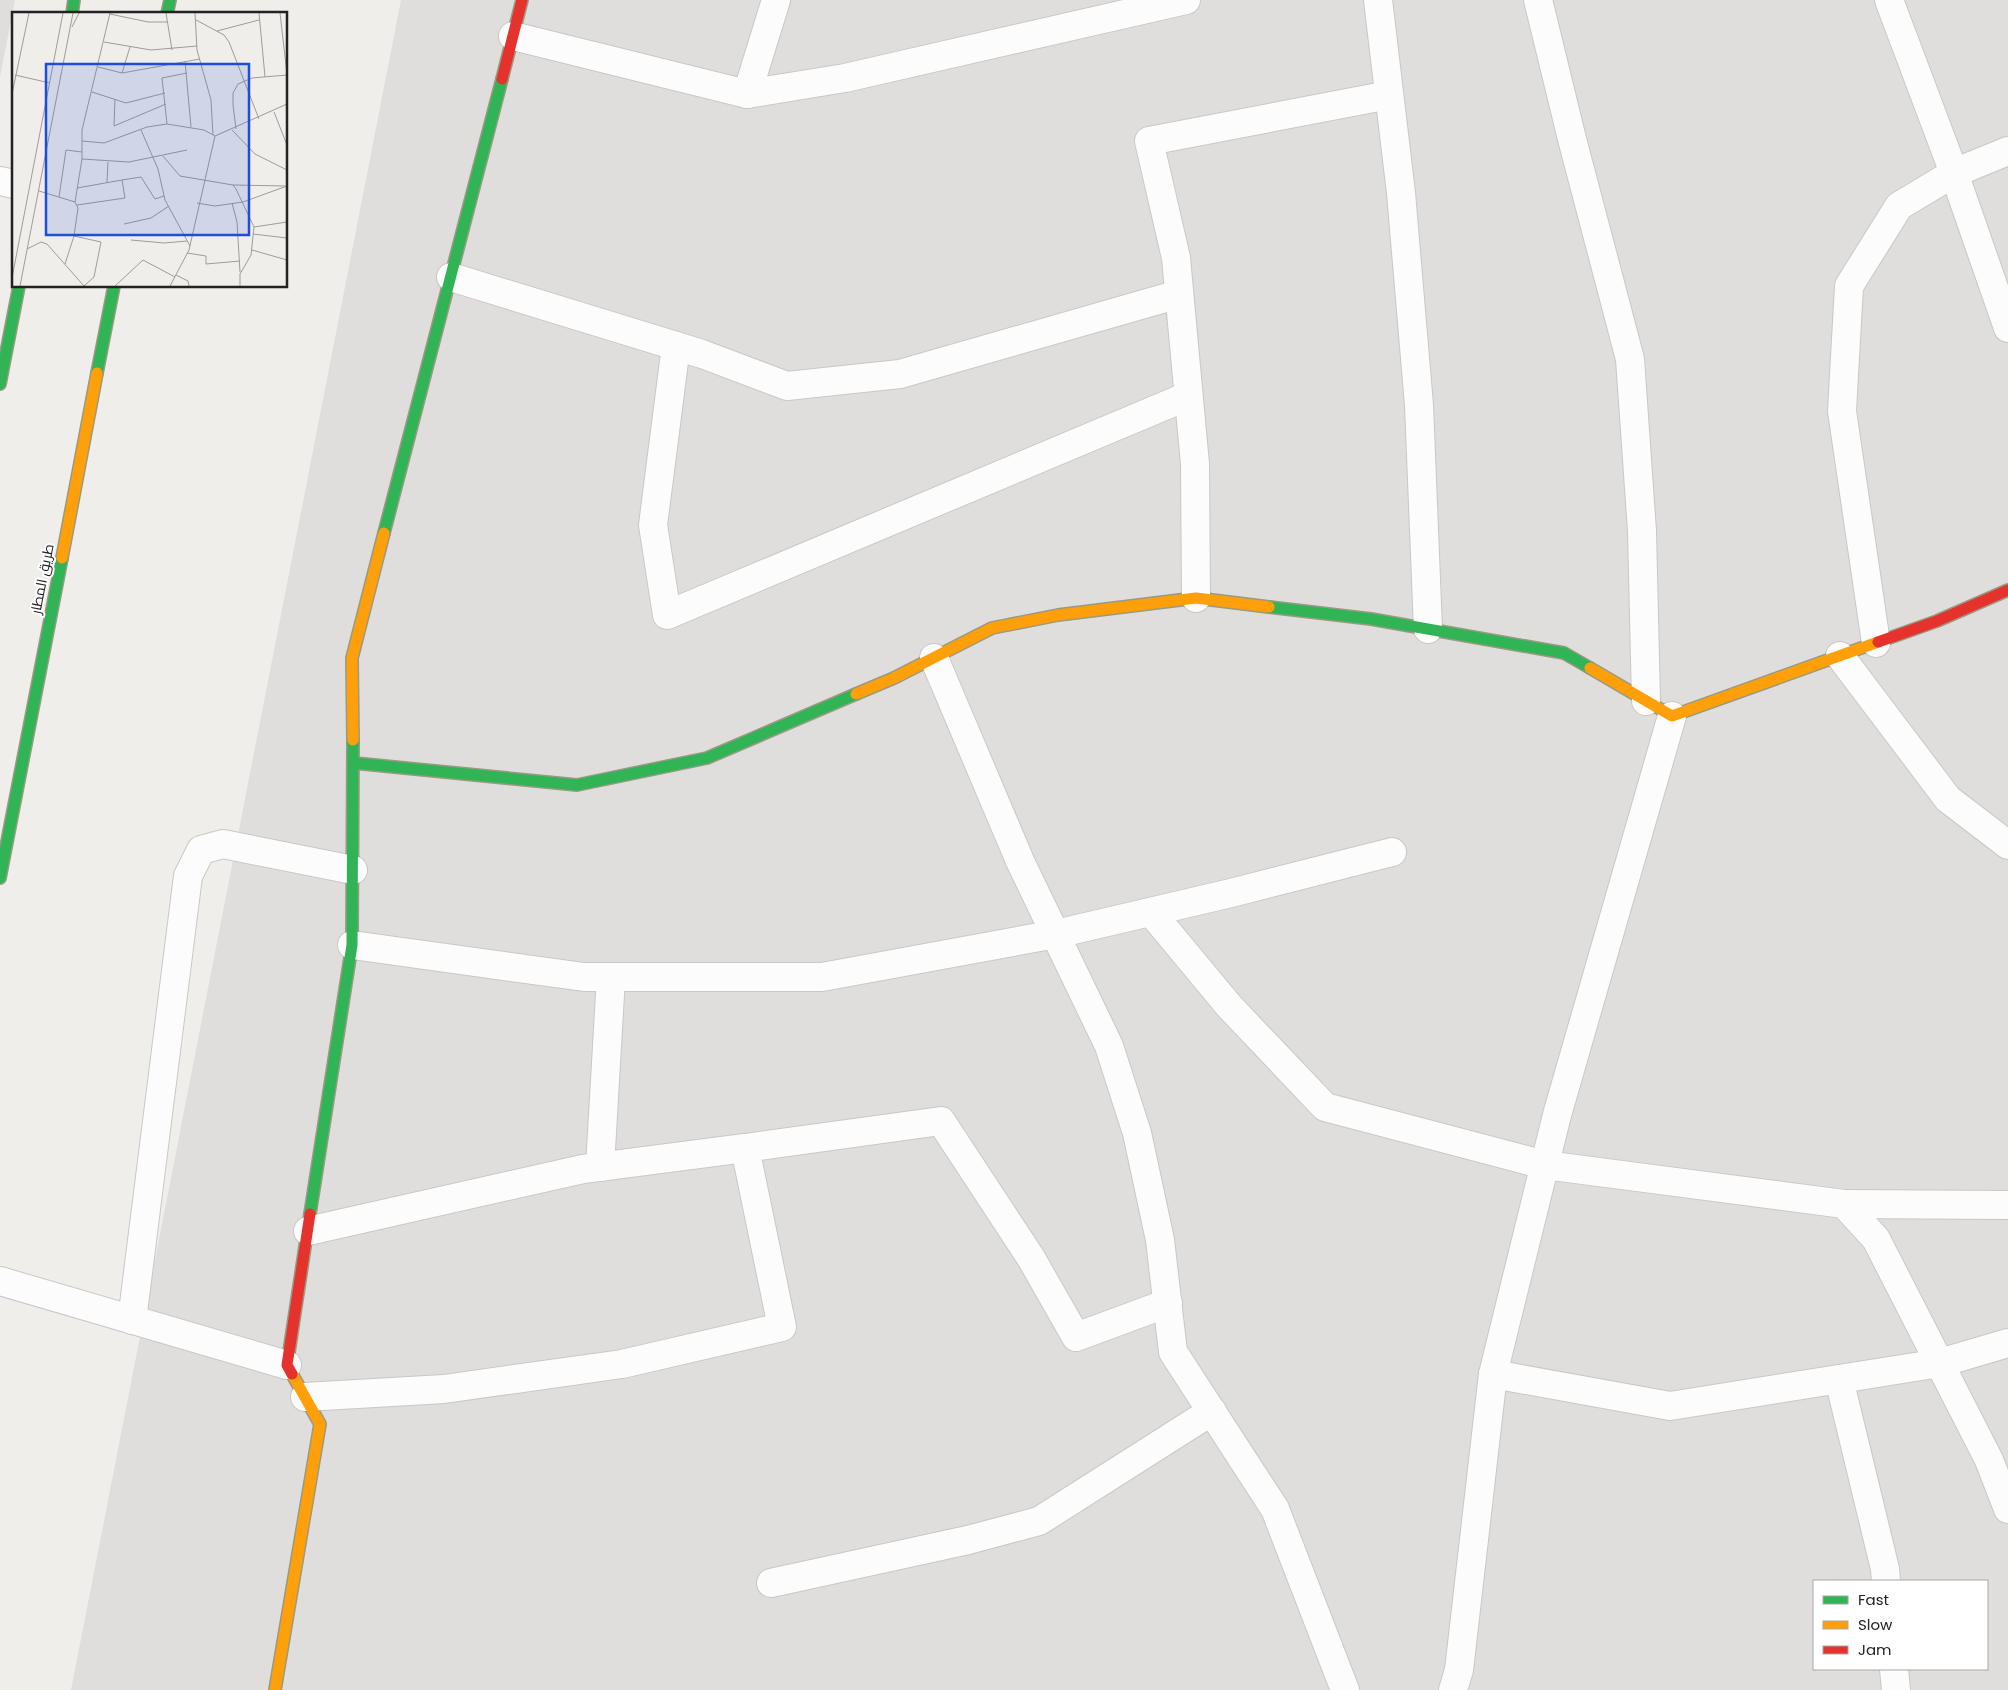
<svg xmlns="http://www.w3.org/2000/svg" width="2008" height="1690" font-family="Poppins,Cairo,sans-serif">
  <rect width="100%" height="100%" fill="#f0eeeb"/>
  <g fill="#dfdedc" fill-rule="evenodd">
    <path d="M0 0H15L0 77Z"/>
    <path d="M401 0H2008V1690H71ZM1814 1581H1987V1669H1814Z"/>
  </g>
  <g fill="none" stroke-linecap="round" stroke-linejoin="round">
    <g stroke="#c9c8c7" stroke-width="30">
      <g id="street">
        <path d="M1378 0 1401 193 1419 405 1428 629"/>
        <path d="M1538 0 1572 139 1630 359 1642 531 1646 701"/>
        <path d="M1889 0 1954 173 2008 328"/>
        <path d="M513 36 747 94 845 78 1186 0"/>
        <path d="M747 94 776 0"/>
        <path d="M0 181 14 184"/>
        <path d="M451 277 702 354 787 386 900 374 1179 294"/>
        <path d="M676 346 653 525 667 615 1188 396"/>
        <path d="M1196 598 1195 464 1176 258 1149 141 1389 95"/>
        <path d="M1876 643 1842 411 1849 286 1899 206 1954 173 2008 151"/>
        <path d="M1840 656 1948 799 2008 845"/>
        <path d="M934 658 1020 861 1109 1046 1137 1133 1160 1240 1173 1352 1275 1509 1345 1690"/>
        <path d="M1151 912 1229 1006 1325 1107 1545 1165 1844 1204 1876 1239 1989 1460 2008 1509"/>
        <path d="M352 945 584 977H822L1056 934 1231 893 1392 852"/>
        <path d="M600 1167 611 977"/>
        <path d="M1844 1204 2008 1205"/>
        <path d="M308 1231 583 1169 745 1148"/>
        <path d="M0 1281 287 1365"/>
        <path d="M132 1320 188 876 201 850 223 844 353 870"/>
        <path d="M1493 1374 1670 1406 1940 1363 2008 1343"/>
        <path d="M1839 1379 1885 1569 1886 1581"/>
        <path d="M305 1397 444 1389 622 1364 782 1327 745 1148 941 1121 1031 1258 1076 1337 1168 1303"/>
        <path d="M771 1583 968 1540 1039 1521 1212 1411"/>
        <path d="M1894 1669 1896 1690"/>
        <path d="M1453 1690 1459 1670 1493 1374 1557 1115 1672 716"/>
      </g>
    </g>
    <g stroke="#999a82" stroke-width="14">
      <g id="fast">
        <path d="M72 14 74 0"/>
        <path d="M167 14 170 0"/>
        <path d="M97 373 114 286"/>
        <path d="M0 384 19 286"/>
        <path d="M384 533 502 79"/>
        <path d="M1269 607 1371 619 1564 653 1590 668"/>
        <path d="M354 763 577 785 707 758 856 694"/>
        <path d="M0 878 62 558"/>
        <path d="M310 1214 352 945 353 740"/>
      </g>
    </g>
    <g stroke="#999a82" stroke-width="14">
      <g id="slow">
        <path d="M62 558 97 373"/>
        <path d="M1590 668 1672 716 1878 642"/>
        <path d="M856 694 894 678 992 628 1058 615 1196 598 1269 607"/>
        <path d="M353 740 352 658 384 533"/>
        <path d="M275 1690 320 1424 292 1374"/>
      </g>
    </g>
    <g stroke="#999a82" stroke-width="14">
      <g id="jam">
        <path d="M502 79 522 0"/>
        <path d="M1878 642 1937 621 2008 590"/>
        <path d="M292 1374 287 1365 310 1214"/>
      </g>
    </g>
    <use href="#street" stroke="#fdfcfc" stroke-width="28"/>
    <use href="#fast" stroke="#30b455" stroke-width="11"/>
    <use href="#slow" stroke="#ff9f0a" stroke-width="11"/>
    <use href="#jam" stroke="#e5322d" stroke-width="11"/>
  </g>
  <g text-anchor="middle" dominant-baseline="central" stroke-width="4" stroke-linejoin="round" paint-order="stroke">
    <g font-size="14" fill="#222" stroke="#fff">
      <text transform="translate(42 579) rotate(-79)">طريق المطار</text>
    </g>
  </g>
  <g transform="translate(12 12)">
    <rect width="275" height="275" fill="#f0eeeb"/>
    <path fill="none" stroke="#9e9c9b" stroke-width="1" d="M154 1 160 38M183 1 185 38 199 88 201 123M247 1 253 65M268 1 275 62M98 2 136 10H156M184 8 212 23 217 30 247 107M60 15 67 1M205 19 247 8M92 30 139 38 185 34M173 49 179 115M86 55 110 61 188 47M110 61 118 35M3 63 38 71M80 80 114 91 153 81M0 82 17 1M103 87 102 114 154 92M262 100 275 133M0 111V129M155 112 150 66 175 61M224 117 221 93V81L226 72 240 66 275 63M129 118 146 157 153 188 178 234M220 118 243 142 275 158M70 129 92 131 135 115 155 112 192 118 203 124 275 92M151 144 168 164 221 173 224 177 242 215 239 243 228 262V274M70 147 117 150 175 138M95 170 96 150M221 173 273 174M65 176 110 168M27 179 63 190M47 185 54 138 70 140M185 191 203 194 231 190 275 174M220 191 225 210 228 260M65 193 113 186 110 168 129 165 143 187 152 184M112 212 139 206 157 194M242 215 275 210M241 222 275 226M62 224 66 196 63 190 70 147V118L98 1M119 228 152 231 175 229M15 237 29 230 35 232 72 274M240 238 275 248M175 241 194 244V252L228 249M53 252 62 224 89 230 82 265 72 274M164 263 176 269 177 274M0 266 51 1M8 274 61 1M103 274 131 248 163 265M158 274 177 238 203 124"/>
    <path fill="#1d4ed8" fill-opacity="0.15" stroke="#1d4ed8" stroke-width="2.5" d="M34 52H237V223H34Z"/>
    <rect width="275" height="275" fill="none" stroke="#222" stroke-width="2.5"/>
  </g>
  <rect x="1813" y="1580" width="175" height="90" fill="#ffffff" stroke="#a7a7a7"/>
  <rect x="1823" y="1596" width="25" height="8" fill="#30b455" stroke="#a7a7a7"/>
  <text x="1858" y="1605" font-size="15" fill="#222222">Fast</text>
  <rect x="1823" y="1621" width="25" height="8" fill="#ff9f0a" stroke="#a7a7a7"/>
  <text x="1858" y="1630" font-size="15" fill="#222222">Slow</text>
  <rect x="1823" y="1646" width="25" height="8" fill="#e5322d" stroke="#a7a7a7"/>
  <text x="1858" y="1655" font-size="15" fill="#222222">Jam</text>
</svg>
